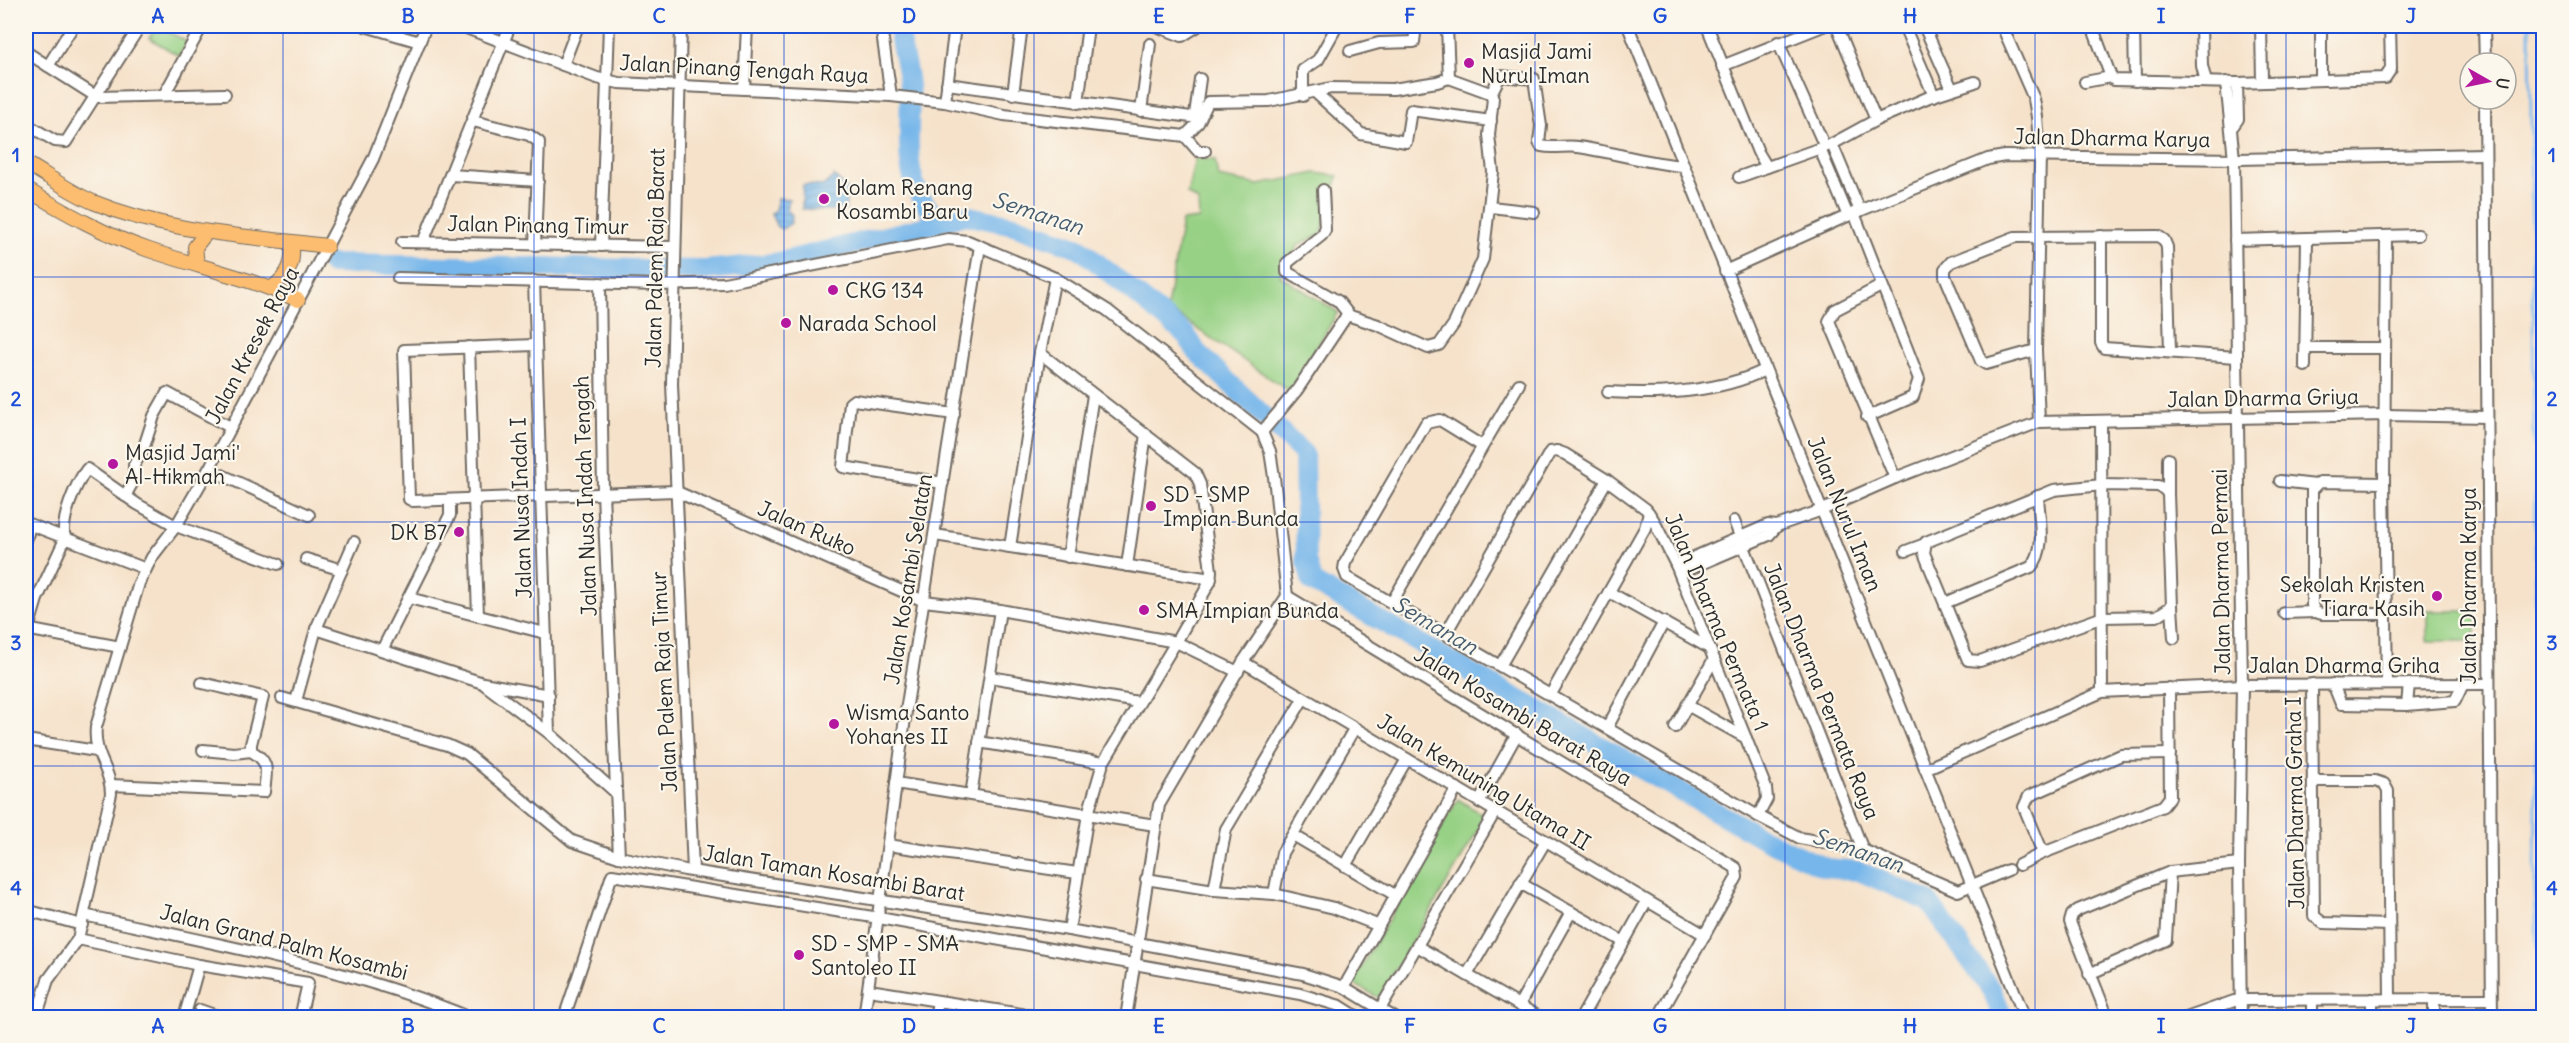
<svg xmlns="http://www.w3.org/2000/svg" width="2569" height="1043" font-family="Delius,sans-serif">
  <defs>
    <pattern id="water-rules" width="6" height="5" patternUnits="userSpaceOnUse" patternTransform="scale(1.5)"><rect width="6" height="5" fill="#76b6ea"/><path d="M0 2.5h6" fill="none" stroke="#6194be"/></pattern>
  </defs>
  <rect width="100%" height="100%" fill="#fbf7ec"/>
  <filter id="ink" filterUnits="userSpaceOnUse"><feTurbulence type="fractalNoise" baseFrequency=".0167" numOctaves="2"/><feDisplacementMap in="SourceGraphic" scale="12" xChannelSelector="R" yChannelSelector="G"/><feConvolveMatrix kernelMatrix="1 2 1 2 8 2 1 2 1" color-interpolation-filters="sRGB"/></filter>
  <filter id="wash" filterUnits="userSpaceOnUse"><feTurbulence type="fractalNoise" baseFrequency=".008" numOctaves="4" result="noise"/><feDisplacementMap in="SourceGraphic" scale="24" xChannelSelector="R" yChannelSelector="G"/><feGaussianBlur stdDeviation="1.35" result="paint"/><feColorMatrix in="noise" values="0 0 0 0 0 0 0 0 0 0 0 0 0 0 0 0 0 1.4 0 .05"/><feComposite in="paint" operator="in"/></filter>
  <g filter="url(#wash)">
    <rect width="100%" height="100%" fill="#f6e2ca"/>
    <g fill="#97d185" stroke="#617e58" stroke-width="1.5">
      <path d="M157 26 188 42 179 56 149 38Z"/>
      <path d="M1195 158 1215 160 1218 177 1259 185 1315 173 1338 176 1321 235 1299 244 1280 276 1338 312 1290 392 1167 308 1182 221 1199 219 1198 201 1187 194Z"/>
      <rect x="2427" y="611" width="49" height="30"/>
      <path d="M1458 799 1486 817 1379 998 1352 983Z"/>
    </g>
    <g fill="url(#water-rules)" stroke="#50708a" stroke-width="1.5">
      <path d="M834 176 847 189 845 211 802 209 803 185 823 186Z"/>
      <path d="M778 198 789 199 787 210 792 215 791 223 782 229 777 227 771 214 775 210Z"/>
    </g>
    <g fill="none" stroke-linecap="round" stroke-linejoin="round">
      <path stroke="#76b6ea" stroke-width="3" d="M2530 26 2537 708 2535 883 2537 943 2544 990"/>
      <g stroke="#76b6ea" stroke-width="20">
        <path d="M939 223 964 215 1014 225 1079 248 1186 335 1197 352 1304 454 1306 560 1312 582 1768 841 1826 868 1859 871 1928 901 1992 991 2003 1018"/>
        <path d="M331 264 705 270 775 263 939 223C934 214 925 205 920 196 902 164 912 120 909 85 907 65 900 46 898 26"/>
      </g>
    </g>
  </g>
  <g filter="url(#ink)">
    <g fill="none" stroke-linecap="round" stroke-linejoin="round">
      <g stroke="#726b63" stroke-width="14">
        <g id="minor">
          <path d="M365 26 420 42"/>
          <path d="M461 26 597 78 619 83 891 96 945 102 1004 115 1185 136 1198 151H1205"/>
          <path d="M681 26 672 384 693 871"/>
          <path d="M881 26 891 96"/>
          <path d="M1156 26 1182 36 1198 26"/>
          <path d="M1447 26 1449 78"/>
          <path d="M1628 26 2025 1018"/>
          <path d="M1707 26 1758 152 1767 167"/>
          <path d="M1837 26 1876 120"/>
          <path d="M1904 26 1934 96"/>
          <path d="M1924 26 1952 89"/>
          <path d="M2002 26 2034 99 2037 117 2040 155 2036 350 2039 422"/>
          <path d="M2092 26 2111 77 2114 80 2237 83 2385 78 2391 69 2390 26"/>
          <path d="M2134 26 2135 81"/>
          <path d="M2201 26 2202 66 2206 82"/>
          <path d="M2261 26 2262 81"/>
          <path d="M2321 26V80"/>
          <path d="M2484 26 2485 63"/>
          <path d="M1778 42 1825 147"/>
          <path d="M1350 51 1379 43 1414 42 1416 26"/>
          <path d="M26 52 97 97"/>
          <path d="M563 65 578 26"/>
          <path d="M48 66 73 26"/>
          <path d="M1722 66 1823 26"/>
          <path d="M2085 82 2111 77"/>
          <path d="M2226 82 2234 159 2242 685 2239 864 2241 1018"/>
          <path d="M947 84 1191 117 1195 115 1200 79"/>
          <path d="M744 89 747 26"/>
          <path d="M1316 93 1361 134 1406 142 1411 110 1491 121"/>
          <path d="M1013 94 1022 26"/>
          <path d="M1491 94 1500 76 1534 79 1541 126 1539 142 1541 146C1554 149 1567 145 1578 147 1613 152 1647 163 1683 166"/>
          <path d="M164 95 202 26"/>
          <path d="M1303 96V70L1318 60 1337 26"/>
          <path d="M97 97 225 94"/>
          <path d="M2485 99 2492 1018"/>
          <path d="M945 102 955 26"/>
          <path d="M1078 103 1088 26"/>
          <path d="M1141 111 1150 44"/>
          <path d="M473 121 529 135 539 142 535 245"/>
          <path d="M26 124 55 141 66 142 140 26"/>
          <path d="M2233 126 2238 119 2237 83"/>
          <path d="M1185 136 1198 123 1208 102 1269 101 1331 88 1393 89 1437 82 1449 78"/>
          <path d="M1832 144 1860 211"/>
          <path d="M1820 149 1848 216"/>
          <path d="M451 175 538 181"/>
          <path d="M1739 177 1832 144 1876 120 1929 97 1975 82"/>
          <path d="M1323 190 1325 230 1322 235 1287 263V272L1338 301 1349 315"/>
          <path d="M1491 207 1534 212"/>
          <path d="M1854 213 1919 379 1913 397 1867 417"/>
          <path d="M2101 236V343L2104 348 2237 357"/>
          <path d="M2386 236 2384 483 2387 684"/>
          <path d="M2235 240 2418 235"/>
          <path d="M402 242 674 247"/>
          <path d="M423 242 510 26"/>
          <path d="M601 246 609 26"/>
          <path d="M1725 271 1854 213 1988 159 2005 156 2239 159 2485 154"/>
          <path d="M398 278 659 285 724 283 948 239 968 241 1055 278 1107 310 1262 432 1270 451 1274 477 1287 596 1243 662 1159 805 1126 1018"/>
          <path d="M534 281 549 733"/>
          <path d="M600 283 603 493 619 857"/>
          <path d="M1881 286 1835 310 1829 321 1895 478"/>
          <path d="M535 345 404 350 409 499 413 501 675 491 924 601 1000 610 1176 642 1238 672"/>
          <path d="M469 347 478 616"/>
          <path d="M2306 348H2385"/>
          <path d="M2036 350 1986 364 1981 361 1945 276V269L1951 262 2015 237 2158 236 2164 240 2167 247 2170 351"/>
          <path d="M1040 353 1195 473 1200 484 1211 571 1210 582 1176 642 1103 763 1088 814 1069 930"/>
          <path d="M2305 366 2307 238"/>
          <path d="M1608 392C1660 395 1718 393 1765 370"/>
          <path d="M2101 421 2102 692"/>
          <path d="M1262 432 1297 390 1347 315 1378 325 1428 348 1439 345 1454 324 1483 259 1493 172 1489 135 1493 98 1490 93 1449 78"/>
          <path d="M1482 446 1440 420 1426 423 1345 563 1344 569 1347 577 1758 816 1800 838 1863 850 1958 891 2008 870"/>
          <path d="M2168 459V494"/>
          <path d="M209 469 309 515"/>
          <path d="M2280 481 2316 485"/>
          <path d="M943 483 843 467 850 403 854 400 954 414"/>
          <path d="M2384 483 2320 482 2312 490V605L2315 612 2322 614H2385"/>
          <path d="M2102 485 2158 486 2164 489 2168 494 2172 606 2157 616 2103 617 1980 661 1968 660 1924 553 1926 542 2054 490Z"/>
          <path d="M125 496 134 480V465L143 450 154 416 167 393 230 427"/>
          <path d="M1734 521 1863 850"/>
          <path d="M26 523 146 569"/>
          <path d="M935 535 1211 579"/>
          <path d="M26 540 30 526"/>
          <path d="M1010 547 1040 353 1055 278"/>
          <path d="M1906 551 1925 544"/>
          <path d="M1068 557 1093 395"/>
          <path d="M306 559 342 570"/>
          <path d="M1676 565 1768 525 1777 526 1822 510 1895 478 2039 422 2385 415 2487 417"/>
          <path d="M1127 566 1146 434"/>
          <path d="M1680 573 1769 535 1777 526"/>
          <path d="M1609 592 1709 648"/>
          <path d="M1287 596 1736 868 1737 877 1658 1018"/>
          <path d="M409 598 545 633"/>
          <path d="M1392 602 1519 384"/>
          <path d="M1945 603 2031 567C2047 550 2039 518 2038 496"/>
          <path d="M2172 606 2174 638"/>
          <path d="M2284 613 2315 612"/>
          <path d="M26 629 120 647"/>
          <path d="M28 629 37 599 65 539C60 520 75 485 87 469L137 504 176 526 278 564"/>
          <path d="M316 629 483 683 549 695"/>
          <path d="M1446 633 1550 452 1557 451 1565 454 1607 480 1646 509 1653 519 1676 565 1766 788 1767 799 1758 816"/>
          <path d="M382 650 450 515V500"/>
          <path d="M1243 662 1705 935"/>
          <path d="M1500 666 1607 480"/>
          <path d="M990 677 1138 702"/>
          <path d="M2312 684 2314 916 2323 923 2389 925"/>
          <path d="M2333 684 2341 704 2407 705"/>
          <path d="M2409 684 2407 705 2455 701 2463 684"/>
          <path d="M485 685 549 733 614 791"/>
          <path d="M1551 694 1645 528 1649 513"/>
          <path d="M282 698 447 745 467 754 572 841 619 857 685 870 1069 930 1303 974 1344 987 1395 1018"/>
          <path d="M296 701 316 629 354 542"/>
          <path d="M1687 705 1746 738"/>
          <path d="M1675 727 1714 659"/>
          <path d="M1607 728 1664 622"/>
          <path d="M26 740 96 751"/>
          <path d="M979 742 1103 763"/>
          <path d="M203 750 234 753 251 751"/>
          <path d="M1925 769 2102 692 2242 685 2487 684"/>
          <path d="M2314 781H2375L2384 784 2388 791 2390 999"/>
          <path d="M896 783 1155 825"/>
          <path d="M111 785 264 792C266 772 271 762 251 751V744L263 697 202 683"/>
          <path d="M971 795 1000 610"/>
          <path d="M1479 802 1517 734"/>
          <path d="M1293 835 1395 895"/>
          <path d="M888 845 1077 873"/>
          <path d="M2043 853 2024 807 2029 796 2121 755 2170 754"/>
          <path d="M2019 865 2043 853 2163 806 2170 797 2169 688"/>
          <path d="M1345 866 1407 759"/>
          <path d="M1146 879 1214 890 1274 894 1334 908 1377 925"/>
          <path d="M1520 883 1624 942"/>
          <path d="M1214 890 1226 829 1303 699"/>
          <path d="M1274 894 1282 853 1354 729"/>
          <path d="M26 910 82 925"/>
          <path d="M84 915C214 944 348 967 471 1018"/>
          <path d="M78 939 199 965 308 983 300 1018"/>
          <path d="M1417 946 1541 1018"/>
          <path d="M2089 974 2166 940 2170 872"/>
          <path d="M1467 975 1545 842"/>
          <path d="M1344 987 1457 788"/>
          <path d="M869 990 1046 1018"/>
          <path d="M2372 999V1018"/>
          <path d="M2434 1000V1018"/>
          <path d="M1519 1005 1571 912"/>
          <path d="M1380 1009 1495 812"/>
          <path d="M200 1010 223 1018"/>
          <path d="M36 1018 48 980 78 939 111 794C111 768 93 757 96 727L139 583 152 557 176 526 209 469 373 159 426 26"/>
          <path d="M184 1018 199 965"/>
          <path d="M564 1018 612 875 879 918 1300 994 1340 1006 1359 1018"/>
          <path d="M864 1018 906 711 980 246"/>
          <path d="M935 1018 938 1001"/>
          <path d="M1581 1018 1647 901"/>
          <path d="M2108 1018 2070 922 2072 915 2078 910 2170 872 2239 864"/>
          <path d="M2186 1018 2234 1001 2248 1000 2491 999"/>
          <path d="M2312 1018V1000"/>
        </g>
      </g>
      <g stroke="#726b63" stroke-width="16">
        <g id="major">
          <path d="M26 163C48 176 70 192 93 202 169 233 247 236 327 246"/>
          <path d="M26 189C66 213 105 235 149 250 199 267 250 278 298 300"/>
          <path d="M197 264 195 247 206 233"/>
          <path d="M272 288C289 275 295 262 291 242"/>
        </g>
      </g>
      <use href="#minor" stroke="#fff" stroke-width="10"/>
      <use href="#major" stroke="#fcbd6f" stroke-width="14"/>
    </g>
  </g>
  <path fill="none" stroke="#1d4ed8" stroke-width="1.5" stroke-opacity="0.55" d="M283 26V1018M534 26V1018M784 26V1018M1034 26V1018M1284 26V1018M1535 26V1018M1785 26V1018M2035 26V1018M2286 26V1018M26 277H2544M26 522H2544M26 766H2544"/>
  <g fill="#b5179e" stroke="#fbf7ec" stroke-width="2">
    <circle cx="1469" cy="63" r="6"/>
    <circle cx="824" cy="199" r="6"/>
    <circle cx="833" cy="290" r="6"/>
    <circle cx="786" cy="323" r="6"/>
    <circle cx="113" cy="464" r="6"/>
    <circle cx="1151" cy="506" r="6"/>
    <circle cx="459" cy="532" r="6"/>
    <circle cx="2437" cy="596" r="6"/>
    <circle cx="1144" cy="610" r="6"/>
    <circle cx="834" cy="724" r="6"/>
    <circle cx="799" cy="955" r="6"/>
  </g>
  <g text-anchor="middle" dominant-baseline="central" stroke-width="4.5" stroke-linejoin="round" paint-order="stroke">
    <g font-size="21" fill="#2b2b2b" stroke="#fbf7ec" text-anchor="start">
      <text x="1481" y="51">Masjid Jami<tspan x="1481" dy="24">Nurul Iman</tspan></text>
      <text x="836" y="187">Kolam Renang<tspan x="836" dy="24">Kosambi Baru</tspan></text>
      <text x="845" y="290">CKG 134</text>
      <text x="798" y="323">Narada School</text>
      <text x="125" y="452">Masjid Jami'<tspan x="125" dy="24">Al-Hikmah</tspan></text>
      <text x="1163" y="494">SD - SMP<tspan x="1163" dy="24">Impian Bunda</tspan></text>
      <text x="447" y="532" text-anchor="end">DK B7</text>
      <text x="2425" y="584" text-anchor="end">Sekolah Kristen<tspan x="2425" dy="24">Tiara Kasih</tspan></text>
      <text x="1156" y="610">SMA Impian Bunda</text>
      <text x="846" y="712">Wisma Santo<tspan x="846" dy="24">Yohanes II</tspan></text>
      <text x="811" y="943">SD - SMP - SMA<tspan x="811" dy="24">Santoleo II</tspan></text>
    </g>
    <g font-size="21" fill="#2b2b2b" stroke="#fbf7ec">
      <text transform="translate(744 69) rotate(3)">Jalan Pinang Tengah Raya</text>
      <text transform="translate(2112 138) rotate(1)">Jalan Dharma Karya</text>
      <text transform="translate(538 225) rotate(1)">Jalan Pinang Timur</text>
      <text transform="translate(655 258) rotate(-89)">Jalan Palem Raja Barat</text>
      <text transform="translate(252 345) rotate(-62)">Jalan Kresek Raya</text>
      <text transform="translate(2263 398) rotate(-1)">Jalan Dharma Griya</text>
      <text transform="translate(585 496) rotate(-92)">Jalan Nusa Indah Tengah</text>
      <text transform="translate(521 508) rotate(-92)">Jalan Nusa Indah I</text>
      <text transform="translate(1845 514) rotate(68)">Jalan Nurul Iman</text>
      <text transform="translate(807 528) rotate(24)">Jalan Ruko</text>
      <text transform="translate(2221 572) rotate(-91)">Jalan Dharma Permai</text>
      <text transform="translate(908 579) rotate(-81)">Jalan Kosambi Selatan</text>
      <text transform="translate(2468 586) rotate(-90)">Jalan Dharma Karya</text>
      <text transform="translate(1717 622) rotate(67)">Jalan Dharma Permata 1</text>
      <text x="2344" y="665">Jalan Dharma Griha</text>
      <text transform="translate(664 682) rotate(-93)">Jalan Palem Raja Timur</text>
      <text transform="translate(1822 691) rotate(68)">Jalan Dharma Permata Raya</text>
      <text transform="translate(1523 716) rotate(31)">Jalan Kosambi Barat Raya</text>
      <text transform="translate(1484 782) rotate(31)">Jalan Kemuning Utama II</text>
      <text transform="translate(2295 803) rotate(-91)">Jalan Dharma Graha I</text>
      <text transform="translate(834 873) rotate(9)">Jalan Taman Kosambi Barat</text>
      <text transform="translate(284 942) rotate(14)">Jalan Grand Palm Kosambi</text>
    </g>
    <g font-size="22" font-style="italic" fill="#455c6e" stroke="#fbf7ec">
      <text transform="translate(1038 213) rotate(18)">Semanan</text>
      <text transform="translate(1435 625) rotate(30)">Semanan</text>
      <text transform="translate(1858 850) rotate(19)">Semanan</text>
    </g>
  </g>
  <rect width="2569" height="1043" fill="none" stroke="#fbf7ec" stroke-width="66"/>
  <g transform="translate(2488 81) rotate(99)"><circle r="28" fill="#fbf7ec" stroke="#a8a59f" stroke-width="1.5"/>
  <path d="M0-4.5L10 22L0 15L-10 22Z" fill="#b5179e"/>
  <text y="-9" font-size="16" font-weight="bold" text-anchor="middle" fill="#2b2b2b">U</text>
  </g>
  <rect x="33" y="33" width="2503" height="977" fill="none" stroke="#1d4ed8" stroke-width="2"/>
  <g font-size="20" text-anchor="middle" font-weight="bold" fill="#1d4ed8">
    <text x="158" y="23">A</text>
    <text x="408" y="23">B</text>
    <text x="659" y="23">C</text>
    <text x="909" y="23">D</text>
    <text x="1159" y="23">E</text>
    <text x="1410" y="23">F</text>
    <text x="1660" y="23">G</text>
    <text x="1910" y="23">H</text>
    <text x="2161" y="23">I</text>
    <text x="2411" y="23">J</text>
    <text x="16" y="162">1</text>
    <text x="2552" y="162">1</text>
    <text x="16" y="406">2</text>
    <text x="2552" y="406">2</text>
    <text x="16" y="650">3</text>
    <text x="2552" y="650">3</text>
    <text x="16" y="895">4</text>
    <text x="2552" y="895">4</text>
    <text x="158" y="1033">A</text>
    <text x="408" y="1033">B</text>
    <text x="659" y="1033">C</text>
    <text x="909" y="1033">D</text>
    <text x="1159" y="1033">E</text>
    <text x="1410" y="1033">F</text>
    <text x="1660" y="1033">G</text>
    <text x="1910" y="1033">H</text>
    <text x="2161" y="1033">I</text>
    <text x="2411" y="1033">J</text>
  </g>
</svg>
